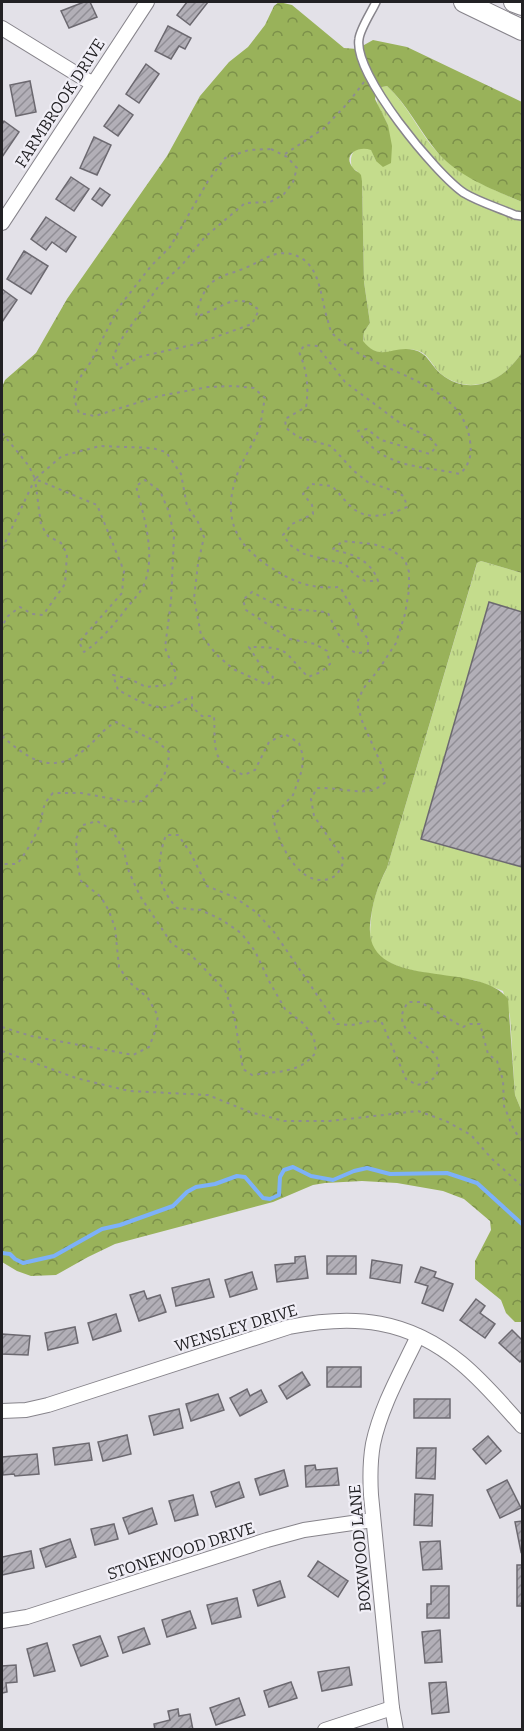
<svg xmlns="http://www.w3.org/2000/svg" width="524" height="1731" font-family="Bitter,serif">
  <defs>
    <pattern id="grass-tufts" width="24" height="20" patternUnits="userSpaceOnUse" patternTransform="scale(1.5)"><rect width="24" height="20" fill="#c4dc8c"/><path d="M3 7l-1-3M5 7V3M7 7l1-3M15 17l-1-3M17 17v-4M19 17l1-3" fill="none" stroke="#a8bc79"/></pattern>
    <pattern id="forest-crowns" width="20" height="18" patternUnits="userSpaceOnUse" patternTransform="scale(1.5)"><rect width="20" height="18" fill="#99b25a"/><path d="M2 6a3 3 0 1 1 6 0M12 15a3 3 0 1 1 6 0" fill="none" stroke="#7c904a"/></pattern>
    <pattern id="building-hatch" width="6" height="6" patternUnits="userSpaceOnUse" patternTransform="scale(1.5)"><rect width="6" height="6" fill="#b2afb7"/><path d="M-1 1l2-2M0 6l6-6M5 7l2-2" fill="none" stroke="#908e95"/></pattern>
  </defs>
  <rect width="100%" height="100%" fill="#e3e1e8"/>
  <g fill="url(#grass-tufts)">
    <path d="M387 86C408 105 419 133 438 153 462 177 492 189 522 202V352C505 381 471 397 441 374 433 367 429 355 419 351 397 344 382 364 363 342L364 332 370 323 364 282 362 181 357 171 352 168C348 153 356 144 371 149L376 161 388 125 378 106 376 94 382 87Z"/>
    <path d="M481 561 522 573V1112L515 1095 510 1016 503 991C494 988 486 984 477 981 450 974 388 975 373 948 369 940 370 930 371 921 372 901 378 886 387 868L476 567 477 563Z"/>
  </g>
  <path fill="url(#forest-crowns)" d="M279 2 292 5 344 48 357 49 373 40 407 47 522 102V202C492 189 461 178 438 153 420 132 408 105 387 86L382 87 376 94 375 99 388 125 392 146 391 163 383 167 376 161 371 150C358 145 342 155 353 168 355 171 359 172 361 175L362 181 364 282 370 323 364 332 363 341C381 363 392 345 414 350 428 353 431 366 441 374 470 398 505 380 522 352V573L481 561 477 563 387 868C377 887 372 904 370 925 365 993 480 959 508 999L515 1095 522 1112V1322H515L506 1313 501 1300 475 1279V1261L491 1230 490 1221 464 1199 443 1191 397 1183 362 1181 325 1183 313 1185 273 1202 115 1244 88 1257 56 1275 31 1276 17 1271 2 1262V387L5 380 36 353 67 299 167 156 200 96 229 62 248 47 265 25 274 6Z"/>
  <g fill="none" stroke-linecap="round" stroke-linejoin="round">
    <path stroke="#7db1f9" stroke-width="4" d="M2 1253 10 1254 15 1259 23 1263 54 1256 102 1229 120 1225 173 1206 187 1192 196 1187 215 1184 237 1176 245 1177 263 1198 270 1199 279 1195 280 1177 284 1170 293 1167 311 1176 333 1180 354 1171 367 1168 390 1174 447 1173 477 1183 522 1224"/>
  </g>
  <g fill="url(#building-hatch)" stroke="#6c6970" stroke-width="1.5">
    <path d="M84 2H90L97 17 69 28 61 11Z"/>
    <path d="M187 2H208L190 25 177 15Z"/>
    <path d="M168 26 191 38 185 49 179 46 171 59 155 51Z"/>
    <path d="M146 64 159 74 139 103 126 94Z"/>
    <path d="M30 81 36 112 16 116 10 85Z"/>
    <path d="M119 105 133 115 118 136 104 126Z"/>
    <path d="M4 121 19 132 2 157V124Z"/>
    <path d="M94 137 111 145 97 175 80 168Z"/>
    <path d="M71 177 89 189 74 211 56 199Z"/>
    <path d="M100 188 110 195 102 206 92 199Z"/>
    <path d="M46 217 76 237 66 252 52 242 46 250 31 239Z"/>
    <path d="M24 251 48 266 31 294 7 279Z"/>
    <path d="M2 289 17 300 2 322Z"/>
    <path d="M489 602 522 612V867L421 839Z"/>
    <path d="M305 1256 308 1278 277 1282 275 1265 295 1263V1257Z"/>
    <rect x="327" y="1256" width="29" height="18"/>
    <path d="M372 1260 402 1265 400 1283 370 1278Z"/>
    <path d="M421 1267 436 1272 434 1277 453 1284 443 1311 422 1303 428 1286 415 1282Z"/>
    <path d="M252 1272 257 1289 230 1297 225 1280Z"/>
    <path d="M209 1279 214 1297 176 1306 172 1288Z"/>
    <path d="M144 1291 147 1299 160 1295 166 1312 139 1321 130 1295Z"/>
    <path d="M476 1299 485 1306 480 1313 495 1324 485 1338 460 1320Z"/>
    <path d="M116 1314 121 1331 93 1340 88 1323Z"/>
    <path d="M75 1327 78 1343 48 1350 45 1333Z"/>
    <path d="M512 1330 522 1340V1360L520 1362 499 1343Z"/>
    <path d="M2 1334 30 1336 28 1355 2 1354Z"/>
    <rect x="327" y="1367" width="34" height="20"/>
    <path d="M302 1372 310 1385 287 1399 279 1386Z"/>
    <path d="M247 1389 250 1396 261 1390 267 1402 240 1416 230 1398Z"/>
    <path d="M218 1394 224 1410 191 1421 186 1404Z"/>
    <rect x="414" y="1399" width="36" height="19"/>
    <path d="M179 1409 183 1428 154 1435 149 1416Z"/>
    <path d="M127 1435 131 1454 103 1461 98 1442Z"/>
    <path d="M488 1436 501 1451 486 1464 473 1449Z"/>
    <path d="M89 1443 92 1460 55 1465 53 1448Z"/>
    <path d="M417 1448H436L435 1479 416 1478Z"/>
    <path d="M37 1454 39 1474 15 1476 14 1474 3 1475 2 1457Z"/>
    <path d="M315 1465 316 1470 337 1468 339 1485 306 1487 305 1466Z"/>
    <path d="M284 1470 288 1486 260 1495 255 1479Z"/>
    <path d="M507 1480 521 1508 500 1518 487 1490Z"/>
    <path d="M239 1482 244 1497 216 1507 211 1492Z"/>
    <path d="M415 1494 433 1495 432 1526 414 1525Z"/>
    <path d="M193 1495 198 1515 175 1521 169 1501Z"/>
    <path d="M152 1508 157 1524 129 1534 123 1518Z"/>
    <path d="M522 1521V1551L521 1552 515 1522Z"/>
    <path d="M114 1524 118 1539 95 1545 91 1529Z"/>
    <path d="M70 1539 76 1557 46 1567 40 1549Z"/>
    <path d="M440 1541 442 1569 423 1570 420 1542Z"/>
    <path d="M31 1551 34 1568 2 1575V1557Z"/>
    <path d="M318 1561 348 1581 338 1597 308 1576Z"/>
    <rect x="517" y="1565" width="5" height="41"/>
    <path d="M280 1581 285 1597 258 1606 253 1590Z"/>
    <path d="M431 1586H449V1618H427V1604H431Z"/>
    <path d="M237 1598 241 1617 212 1624 207 1605Z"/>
    <path d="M190 1611 196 1628 167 1637 162 1620Z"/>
    <path d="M144 1628 150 1644 123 1653 118 1637Z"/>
    <path d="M440 1630 442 1662 425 1663 422 1632Z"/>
    <path d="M100 1636 108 1656 81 1666 73 1645Z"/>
    <path d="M47 1643 55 1671 34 1676 27 1649Z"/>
    <path d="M16 1665 17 1682 6 1683 7 1692 2 1693V1666Z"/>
    <path d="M349 1667 352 1685 322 1691 318 1672Z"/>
    <path d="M291 1682 297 1698 269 1707 264 1691Z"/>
    <path d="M446 1682 449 1712 432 1714 429 1683Z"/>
    <path d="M239 1698 245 1715 216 1725 210 1708Z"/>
    <path d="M178 1709 179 1716 190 1714 193 1730H155L154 1724 170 1720 168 1711Z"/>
  </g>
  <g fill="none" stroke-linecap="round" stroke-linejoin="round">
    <g stroke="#87848b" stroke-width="10">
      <path id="service" d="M376 2C372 11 360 29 359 39 353 74 436 174 464 193 479 202 499 208 515 215L522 216"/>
    </g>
    <g stroke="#87848b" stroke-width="16">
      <g id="minor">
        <path d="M2 28 93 84"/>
        <path d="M2 223 147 2"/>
        <path d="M2 1411 26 1410 48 1405 289 1327C355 1314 408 1319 461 1363 484 1382 503 1405 522 1426"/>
        <path d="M2 1621 27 1617 267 1540 304 1530 373 1520"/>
        <path d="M325 1730 392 1708"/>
        <path d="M396 1730 392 1708 371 1495C370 1478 370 1461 373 1444 381 1406 402 1370 418 1336"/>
      </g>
    </g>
    <g stroke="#87848b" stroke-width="22">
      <g id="secondary">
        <path d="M464 2 522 30"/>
        <path d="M514 2 522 5"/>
      </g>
    </g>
    <g stroke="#8e8c91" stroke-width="2" stroke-dasharray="3 4.5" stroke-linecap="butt">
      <path d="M271 149 287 157 297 168 293 182 284 194 270 202 245 203 205 237 181 266 158 287 121 340 113 357 119 369 139 357 196 344 252 324 259 310C234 288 222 311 196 316 199 302 205 284 219 278 225 274 233 273 240 270 252 266 262 259 273 255 282 252 292 253 299 257 321 267 321 301 328 321 329 326 330 330 333 334 372 375 462 378 470 441 472 454 470 464 460 474 419 465 384 469 358 431L367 429 381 440 430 454 437 446 429 437 400 423 345 382 317 346 305 345 299 352C307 370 309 387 306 407L285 419 286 428 298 437 331 446 354 471 369 483 386 488 404 496 407 507C392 514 371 521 355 510 347 504 339 493 332 486L311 484 303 494 312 505 313 514 292 524 283 535 290 545 304 554 345 564 354 574 365 581H378C371 560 352 553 332 550L343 541 373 544 392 550 405 560 409 572V590L405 614 396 643 379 669 363 689 357 703 362 721 382 766 386 782C382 785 377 789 373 790 357 794 335 787 317 788L311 799 314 816 344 860C340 872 335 880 321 880 295 880 276 838 273 816L293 795 302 770 303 756 299 743 285 734 269 742 255 770 244 775C209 762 216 748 214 716H202L192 707V697C183 699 173 707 166 707 150 709 132 697 118 690L113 675 130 679 146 687 170 685 175 680 176 674 165 648 171 601 174 536 169 512 160 491 145 480 136 486C144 517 157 556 143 587 138 596 129 604 123 613 111 628 100 641 84 652L79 642 122 593 124 571 97 505 35 479 62 456 100 446 152 448 166 452 181 474 187 506 198 522 204 537 198 564 194 598 201 635 216 654 233 669 268 685 273 677 261 666 249 647C290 647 282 650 308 677L321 672 330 664 327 651 315 644 290 639 246 610 243 600 252 592C265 599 278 607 293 609 305 611 316 610 328 613 333 624 345 652 358 653 359 653 367 652 368 651V639L359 627 355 613 340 587C308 589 293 582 267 565 235 543 224 518 235 481 240 462 254 445 260 426 262 417 263 407 265 398L254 388 234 386 208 387 159 396 95 416 79 413 74 399 77 382 90 363 119 307 151 266 170 247 208 181 225 158 249 150Z"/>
      <path d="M285 154 323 129 348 103 364 82"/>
      <path d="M2 433 29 466 35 479"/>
      <path d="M2 549 35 479 41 525 48 536 61 543 67 554 65 584 43 615 32 614 20 607 8 616 2 626"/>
      <path d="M2 736C28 759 52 776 84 750 97 740 100 731 116 722L159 743 169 752C168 777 159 784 142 801L130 802 81 793H53C39 808 45 813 38 829 32 842 26 853 17 864H2"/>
      <path d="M2 1027 31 1036 133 1055 149 1047 155 1032 158 1016 148 998 129 982 119 967 115 928 109 911 101 897 81 881 77 863 76 839 83 825 97 821 112 830 124 851 129 872 140 896 172 944 192 956 225 990 234 1015 243 1069 252 1075C277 1071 300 1074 316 1052L314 1038 304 1024 285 1009 269 981 255 951 241 933 222 920 201 910 177 908C156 886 156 863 166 835H178L190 852 207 886 234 897 256 912 274 932 337 1024C343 1024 351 1026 357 1024 367 1022 371 1019 382 1023L406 1079 417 1085C427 1083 436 1080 438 1070 444 1046 405 1042 402 1019 401 1013 405 1007 408 1002H420L463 1027 470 1024H480L488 1054 497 1061 503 1080 504 1106 514 1130 522 1141"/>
      <path d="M2 1051 76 1078 129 1091 208 1095 250 1112 284 1121H330L418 1111 446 1121 471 1135 492 1159 522 1186"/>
    </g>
    <use href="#service" stroke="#fff" stroke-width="7"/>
    <use href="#minor" stroke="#fff" stroke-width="14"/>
    <use href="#secondary" stroke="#fff" stroke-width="20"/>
  </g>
  <g text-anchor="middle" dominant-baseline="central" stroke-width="4.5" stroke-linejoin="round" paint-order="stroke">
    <g font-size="16" fill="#222124" stroke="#f0eef6">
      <text transform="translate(60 103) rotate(-57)">FARMBROOK DRIVE</text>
      <text transform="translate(236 1328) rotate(-17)">WENSLEY DRIVE</text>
      <text transform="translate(360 1548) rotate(-95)">BOXWOOD LANE</text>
      <text transform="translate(181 1551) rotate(-18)">STONEWOOD DRIVE</text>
    </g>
  </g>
  <rect width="524" height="1731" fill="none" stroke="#222124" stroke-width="6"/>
</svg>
